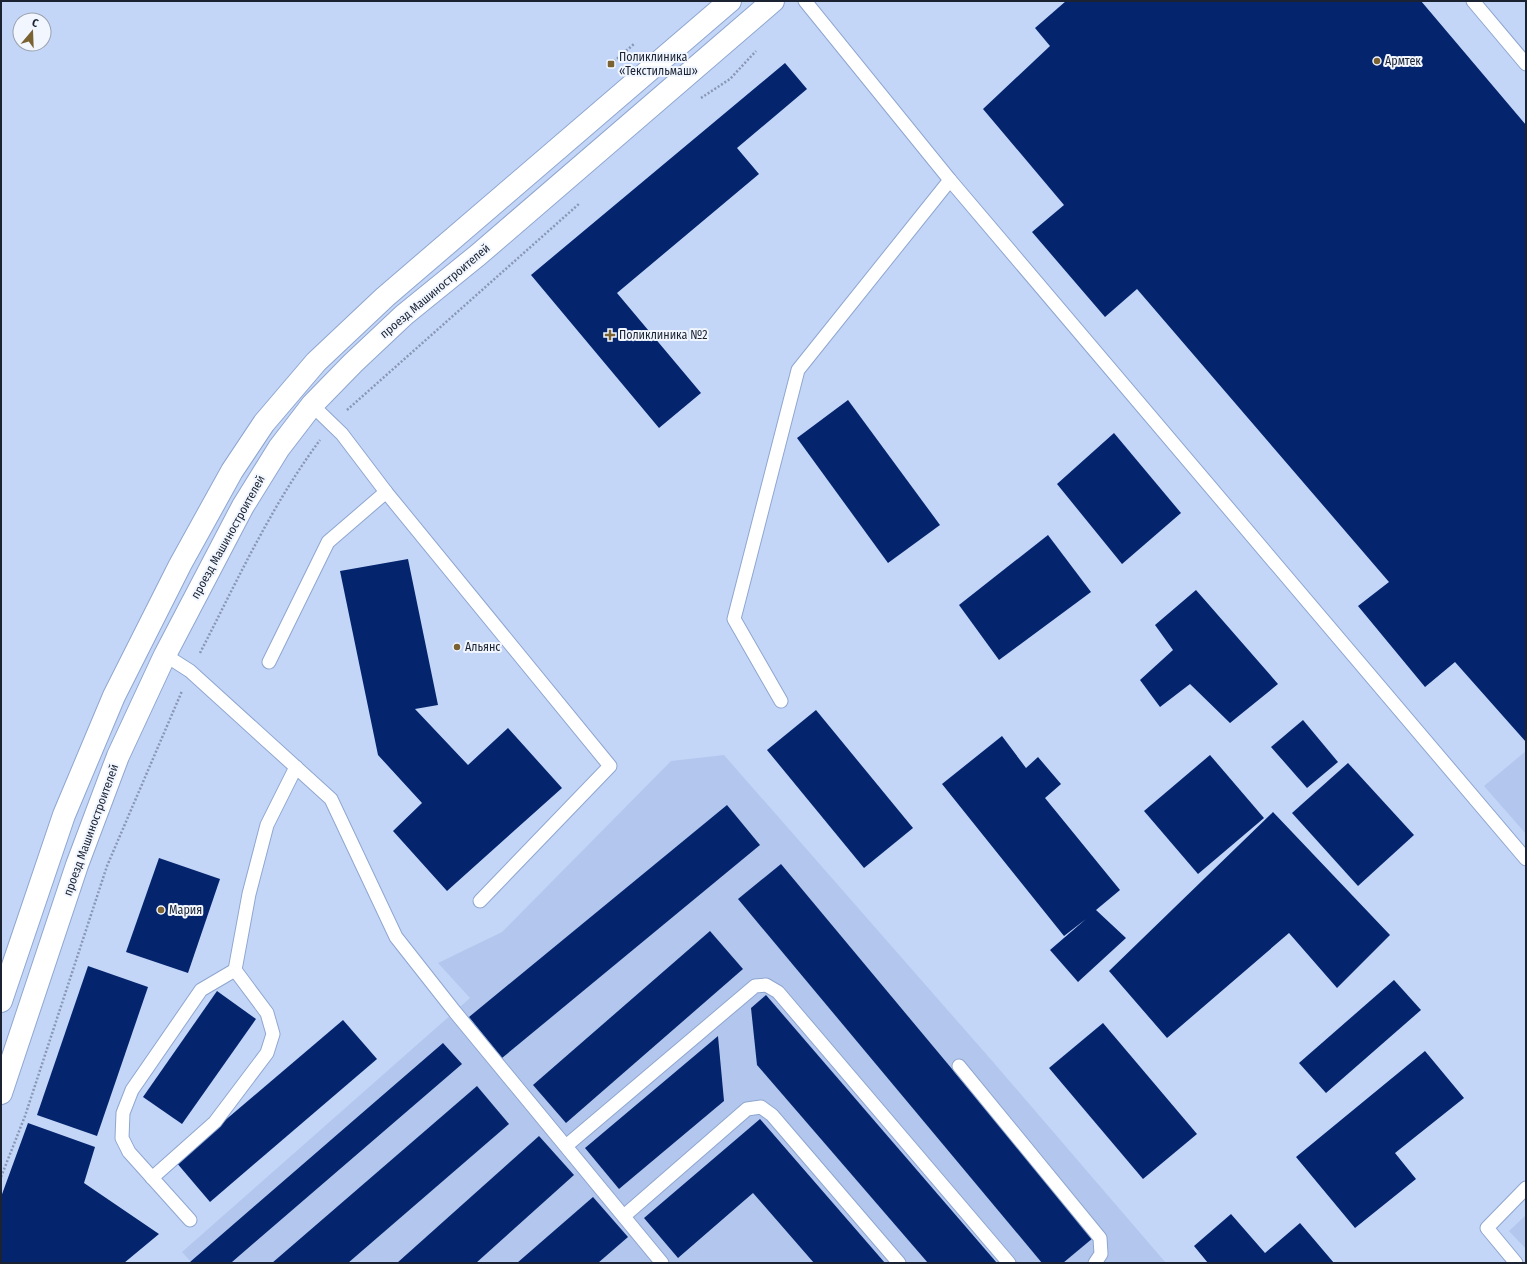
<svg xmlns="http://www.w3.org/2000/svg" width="1527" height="1264" font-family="'Fira Sans Condensed',sans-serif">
  <rect width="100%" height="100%" fill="#c3d6f8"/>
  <g fill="#b3c7ee">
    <path d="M1526 751V834L1484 786Z"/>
    <path d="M724 755 994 1063 1166 1263H192L182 1252 470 998 438 963 502 932 671 761Z"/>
    <path d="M1526 1215V1249L1509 1231Z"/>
  </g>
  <g fill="#04256e">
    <path d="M1066 1H1421L1526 125V742L1455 662 1425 687 1358 606 1389 582 1137 289 1105 317 1032 232 1064 205 983 109 1050 46 1035 28Z"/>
    <path d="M785 63 807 89 737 148 759 174 617 293 701 393 659 428 531 275Z"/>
    <path d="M848 400 940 525 888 563 797 438Z"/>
    <path d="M1114 433 1181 513 1122 564 1057 484Z"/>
    <path d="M1048 535 1091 592 999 660 959 605Z"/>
    <path d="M408 559 438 705 415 709 468 765 508 728 562 788 447 891 393 831 422 803 378 755 340 571Z"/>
    <path d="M1196 590 1278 684 1230 723 1190 684 1160 707 1140 680 1173 650 1155 625Z"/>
    <path d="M816 710 913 828 864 868 767 750Z"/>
    <path d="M1303 720 1338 762 1307 788 1271 747Z"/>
    <path d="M1002 736 1026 768 1038 757 1061 784 1045 798 1120 890 1096 910 1126 938 1078 982 1050 950 1086 919 1064 936 942 784Z"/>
    <path d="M1210 755 1264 818 1198 874 1144 811Z"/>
    <path d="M1348 763 1414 835 1358 886 1292 813Z"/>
    <path d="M727 805 760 845 502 1058 469 1017Z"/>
    <path d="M1273 812 1390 935 1337 988 1289 933 1167 1038 1109 971Z"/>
    <path d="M159 858 220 879 188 973 126 952Z"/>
    <path d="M781 864 1093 1238 1063 1263H1042L738 899Z"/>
    <path d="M710 931 743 969 566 1123 533 1085Z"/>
    <path d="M88 966 148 987 97 1136 37 1115Z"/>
    <path d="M1394 980 1421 1010 1326 1093 1299 1063Z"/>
    <path d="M217 991 256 1019 182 1124 143 1097Z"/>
    <path d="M766 995 997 1263H928L757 1065 751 1008Z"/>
    <path d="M343 1020 377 1059 210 1202 176 1162Z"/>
    <path d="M1103 1023 1197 1134 1143 1179 1049 1068Z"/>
    <path d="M718 1036 724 1101 619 1189 585 1148Z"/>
    <path d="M443 1043 462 1064 232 1262 233 1263H191L190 1262Z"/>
    <path d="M1425 1051 1464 1098 1395 1153 1416 1179 1355 1228 1296 1157Z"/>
    <path d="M477 1086 509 1124 348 1263H272Z"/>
    <path d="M760 1119 885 1263H814L753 1193 678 1258 644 1218Z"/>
    <path d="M28 1123 95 1147 84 1183 159 1234 124 1263H1V1197Z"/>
    <path d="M539 1136 574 1175 476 1263H397Z"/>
    <path d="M593 1197 628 1237 598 1263H517Z"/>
    <path d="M1231 1214 1265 1253 1300 1223 1334 1263H1208L1194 1246Z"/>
  </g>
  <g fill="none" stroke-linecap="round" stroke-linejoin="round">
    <g stroke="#8fa6cf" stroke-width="15">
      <g id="lane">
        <path d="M805 1 950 180 1526 859"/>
        <path d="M1473 1 1526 64"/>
        <path d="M312 405 342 434 386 492 610 766 480 901"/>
        <path d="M165 655 190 671 331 799 396 937 455 1012 662 1263"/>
        <path d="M269 662 328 542 386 492"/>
        <path d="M781 701 734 619 798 370 950 180"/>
        <path d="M959 1066 1100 1238 1101 1254 1095 1263"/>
        <path d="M566 1146 755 986 766 985 778 992 1009 1263"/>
        <path d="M152 1178 215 1122 267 1053 273 1034 267 1013 235 970"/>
        <path d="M624 1216 747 1109 761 1107 772 1115 899 1263"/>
        <path d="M190 1220 129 1152 122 1138 123 1113 132 1090 201 990 235 970 249 894 267 825 296 767"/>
        <path d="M1516 1263 1487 1228 1526 1188"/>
      </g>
    </g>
    <g stroke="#8fa6cf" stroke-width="24">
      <g id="secondary">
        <path d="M1 1001 64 815 114 696 180 565 232 471 264 423 316 362 385 297 730 1"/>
        <path d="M1 1093 77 865 118 756 165 655 243 506 279 448 312 405 353 363 404 315 478 255 773 1"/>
      </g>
    </g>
    <g stroke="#8897b3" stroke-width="2.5" stroke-dasharray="2 2" stroke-linecap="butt">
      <path d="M611 64 634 44"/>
      <path d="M701 98 730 79 756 51"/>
      <path d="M347 410 580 203"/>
      <path d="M200 653C237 581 271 506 320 440"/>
      <path d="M1 1177 25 1116 107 866 182 691"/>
    </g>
    <use href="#lane" stroke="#fff" stroke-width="13"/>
    <use href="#secondary" stroke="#fff" stroke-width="22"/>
  </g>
  <g fill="#7a6233" stroke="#f1f6ff" stroke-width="1.5">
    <circle cx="1377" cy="61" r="4"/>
    <rect x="607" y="60" width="8" height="8" rx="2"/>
    <path d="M608 329h4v4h4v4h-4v4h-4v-4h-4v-4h4z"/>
    <circle cx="457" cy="647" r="4"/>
    <circle cx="161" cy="910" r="4"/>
  </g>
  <g text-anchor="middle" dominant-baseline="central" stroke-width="4" stroke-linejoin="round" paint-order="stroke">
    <g font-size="12" fill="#1b2333" stroke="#f1f6ff" text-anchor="start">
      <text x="619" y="57">Поликлиника<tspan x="619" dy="14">«Текстильмаш»</tspan></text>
      <text x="1385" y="61">Армтек</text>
      <text x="619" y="335">Поликлиника №2</text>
      <text x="465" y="647">Альянс</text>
      <text x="169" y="910">Мария</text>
    </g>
    <g font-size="12" fill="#1b2333" stroke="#f1f6ff">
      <text transform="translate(435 291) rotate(-40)">проезд Машиностроителей</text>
      <text transform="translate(228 537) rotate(-61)">проезд Машиностроителей</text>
      <text transform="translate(91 830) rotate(-70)">проезд Машиностроителей</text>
    </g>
  </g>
  <rect width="1527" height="1264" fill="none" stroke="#1b2333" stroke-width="4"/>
  <g transform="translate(32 32) rotate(19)"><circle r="19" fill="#f1f6ff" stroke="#9ba2ad"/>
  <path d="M0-3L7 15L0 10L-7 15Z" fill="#7a6233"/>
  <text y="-6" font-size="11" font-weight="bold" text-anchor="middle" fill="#1b2333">С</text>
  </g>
</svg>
